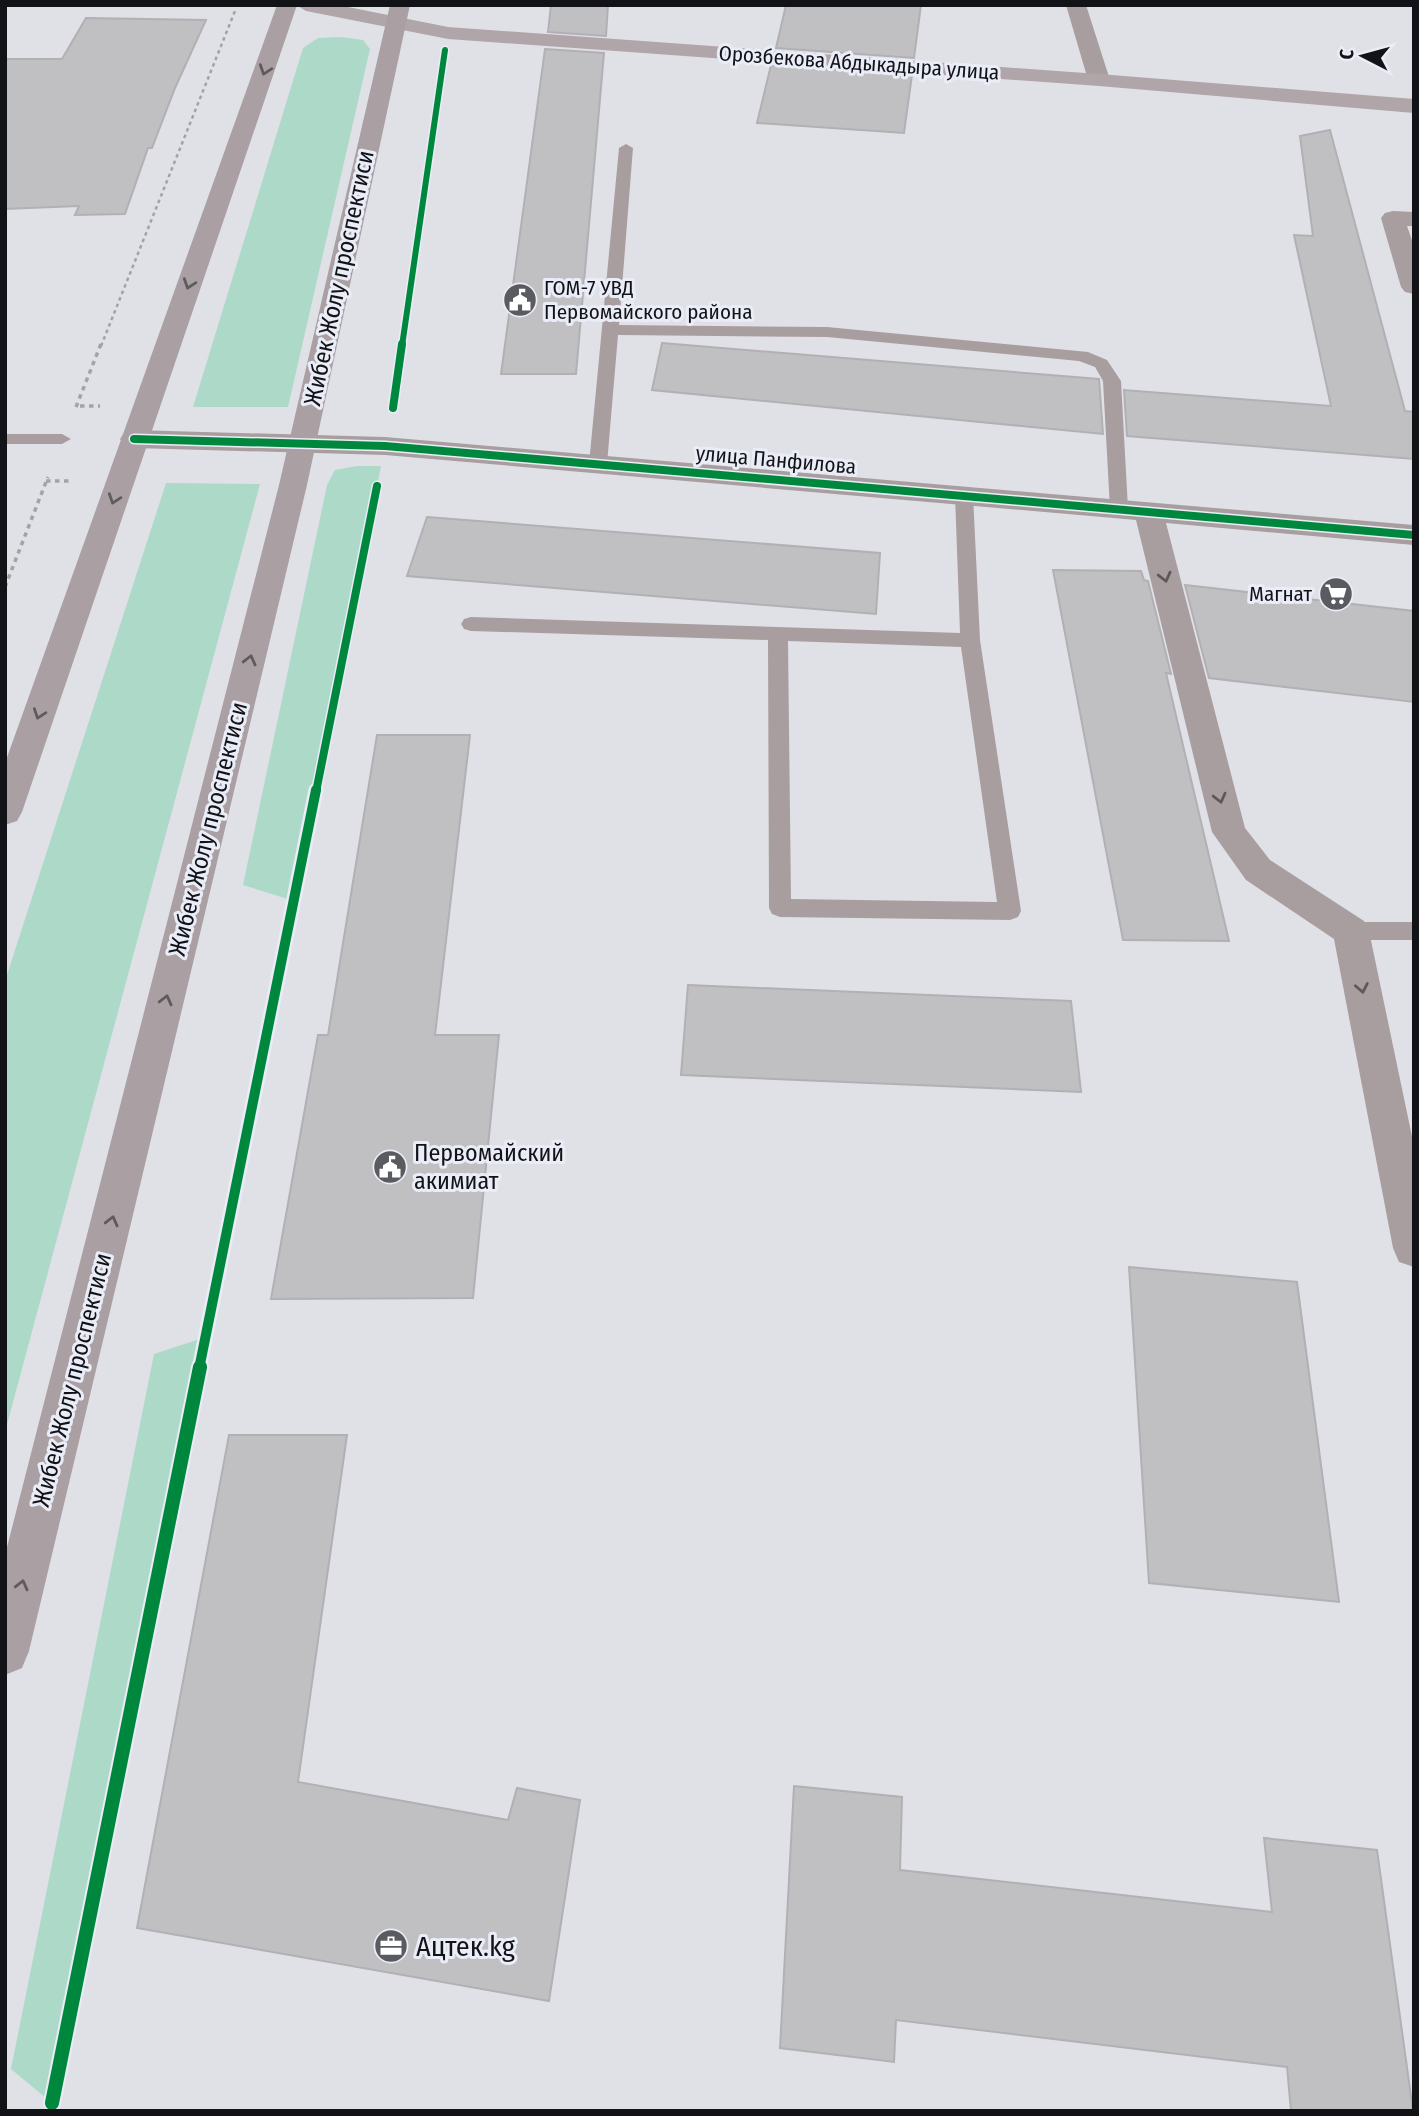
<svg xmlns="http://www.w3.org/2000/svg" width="1419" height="2116" font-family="'Fira Sans Condensed',sans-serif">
  <rect width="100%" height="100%" fill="#e0e1e7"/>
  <g fill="#acd9c8">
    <path d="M341 37 363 40 370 49 288 407H193L303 48 318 38Z"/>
    <path d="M357 466H381L294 901 243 885 327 485 335 470Z"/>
    <path d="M166 483 260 484 5 1432V981Z"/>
    <path d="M206 1337 52 2103 11 2069 154 1354Z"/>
  </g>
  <g fill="#c0bfc2" stroke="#b2b0b4" stroke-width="2">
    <path d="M551 5H608L606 36 548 32Z"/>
    <path d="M786 5H921L914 58 776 48Z"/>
    <path d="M86 18 206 20 175 88 152 148H148L125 214 75 215 79 206 5 209V59H62Z"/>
    <path d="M545 49 604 53 576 374H501Z"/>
    <path d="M771 65 912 75 904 133 757 123Z"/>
    <path d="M1330 130 1405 411 1414 412V459L1127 436 1124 390 1331 406 1294 235 1313 236 1300 136Z"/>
    <path d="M662 343 1099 379 1103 434 652 390Z"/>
    <path d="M427 517 880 553 876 614 407 576Z"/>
    <path d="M1053 570 1141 571 1144 580 1148 581 1171 674 1166 673 1229 941 1123 940Z"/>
    <path d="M1185 585 1414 611V702L1209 678Z"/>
    <path d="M377 735H470L435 1035H499L473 1298 271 1299 318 1035H328Z"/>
    <path d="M688 985 1071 1001 1081 1092 681 1075Z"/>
    <path d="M1129 1267 1297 1282 1339 1602 1149 1583Z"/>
    <path d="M229 1435H347L298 1782 508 1820 517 1788 580 1800 549 2001 137 1928Z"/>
    <path d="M794 1786 902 1797 900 1870 1272 1912 1264 1838 1377 1850 1413 2111H1291L1287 2067 896 2020 894 2062 780 2048Z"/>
  </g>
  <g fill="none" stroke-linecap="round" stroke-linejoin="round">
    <path stroke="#a6a1a4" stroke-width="2.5" stroke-dasharray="3.5 3.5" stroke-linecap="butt" d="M101 346 235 11"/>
    <g stroke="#a6a1a4" stroke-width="3.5" stroke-dasharray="4.5 4.5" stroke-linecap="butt">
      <path d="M80 406H100"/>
      <path d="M76 407 101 344"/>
      <path d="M46 481H73"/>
      <path d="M5 587 48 477"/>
    </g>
    <g fill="#a99e9f" fill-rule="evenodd">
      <path d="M626 144 633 148 619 325 827 327 1088 352 1107 360 1121 381 1128 509 1126 513 1119 515 1110 509 1103 381 1095 367 1079 361 827 337 618 335 607 464 604 468H592L589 464 619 148Z"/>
      <path d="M5 434H62L71 439 62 444H5Z"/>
      <path d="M964 489 973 495 980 640 1021 911 1018 917 1010 920 780 917 772 914 769 908 768 640 471 631 464 629 461 624 464 619 471 617 960 633 955 495ZM788 641 961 647 997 902 791 899Z"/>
      <path d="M1351 922H1414V940H1351L1343 938 1339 931 1343 924Z"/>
    </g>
    <g fill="#a99e9f" fill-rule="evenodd">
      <path d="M1066 5H1086L1110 80 1107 85H1091L1088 80Z"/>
      <path d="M1393 211 1414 212V226H1407L1414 246V294L1405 292 1401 287 1381 218 1385 213Z"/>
      <path d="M134 430 385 437 1414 525V545L1166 523 1245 828 1270 860 1364 921 1369 931 1414 1146V1267L1399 1262 1393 1248 1334 939 1246 880 1212 832 1136 520 385 455 134 448 124 445 120 439 124 433Z"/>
    </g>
    <path fill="#b0a6a9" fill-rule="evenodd" d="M296 5H338L448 27 1099 74 1414 99V113L1099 86 448 39 306 11Z"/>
    <g fill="#aaa0a3" fill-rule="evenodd">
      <path d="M277 5H297L22 812 17 821 5 825V763Z"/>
      <path d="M390 5H410L307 485 29 1651 22 1668 5 1675V1555L279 485Z"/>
    </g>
    <g stroke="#eaedf7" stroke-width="9">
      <path id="cycleway-far3" d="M402 346 445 50"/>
    </g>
    <g stroke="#eaedf7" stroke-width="11">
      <g id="cycleway-far2">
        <path d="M393 408 402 344"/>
        <path d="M134 439 385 446 1414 535"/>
        <path d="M316 792 377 486"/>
      </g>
    </g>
    <g stroke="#eaedf7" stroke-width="15">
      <path id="cycleway-far1" d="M199 1369 316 790"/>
    </g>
    <g stroke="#eaedf7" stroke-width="18">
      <path id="cycleway" d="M52 2103 200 1367"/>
    </g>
    <use href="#cycleway-far3" stroke="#00873e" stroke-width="6"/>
    <use href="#cycleway-far2" stroke="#00873e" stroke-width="8"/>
    <use href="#cycleway-far1" stroke="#00873e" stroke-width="10"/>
    <use href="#cycleway" stroke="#00873e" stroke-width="14"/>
  </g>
  <defs><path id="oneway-chevron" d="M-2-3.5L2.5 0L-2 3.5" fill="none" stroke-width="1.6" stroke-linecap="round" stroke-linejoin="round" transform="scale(1.75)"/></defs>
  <g stroke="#5e5a5d">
    <use href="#oneway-chevron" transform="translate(265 70) rotate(109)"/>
    <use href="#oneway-chevron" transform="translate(189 284) rotate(109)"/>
    <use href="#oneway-chevron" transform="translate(114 499) rotate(109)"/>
    <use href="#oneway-chevron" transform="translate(250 660) rotate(-76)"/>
    <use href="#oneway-chevron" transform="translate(39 714) rotate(109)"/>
    <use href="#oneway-chevron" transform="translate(166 1000) rotate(-76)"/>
    <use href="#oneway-chevron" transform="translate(112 1221) rotate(-76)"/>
    <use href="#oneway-chevron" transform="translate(22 1585) rotate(-76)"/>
  </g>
  <g stroke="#5e585b">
    <use href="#oneway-chevron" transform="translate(1165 577) rotate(76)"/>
    <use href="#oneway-chevron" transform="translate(1220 798) rotate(76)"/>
    <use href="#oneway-chevron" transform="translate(1362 988) rotate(79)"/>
  </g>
  <defs>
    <g id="civic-disc" transform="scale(1.75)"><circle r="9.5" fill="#5a5b60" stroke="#eaedf7"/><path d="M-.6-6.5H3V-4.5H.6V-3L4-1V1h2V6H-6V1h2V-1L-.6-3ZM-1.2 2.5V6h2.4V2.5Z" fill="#fff"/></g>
    <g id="supermarket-disc" transform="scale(1.75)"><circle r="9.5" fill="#5a5b60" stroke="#eaedf7"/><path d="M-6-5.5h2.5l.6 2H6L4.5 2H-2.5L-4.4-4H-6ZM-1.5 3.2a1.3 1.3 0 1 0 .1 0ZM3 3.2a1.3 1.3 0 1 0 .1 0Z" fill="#fff"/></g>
    <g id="office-disc" transform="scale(1.75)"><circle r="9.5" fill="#5a5b60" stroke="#eaedf7"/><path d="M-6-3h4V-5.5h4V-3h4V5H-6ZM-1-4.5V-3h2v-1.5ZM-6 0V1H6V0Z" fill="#fff"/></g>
  </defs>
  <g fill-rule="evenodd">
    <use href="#civic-disc" x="520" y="300"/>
    <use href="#supermarket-disc" x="1336" y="594"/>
    <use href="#civic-disc" x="390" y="1167"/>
    <use href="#office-disc" x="391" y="1946"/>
  </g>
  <g text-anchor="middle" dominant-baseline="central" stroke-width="6" stroke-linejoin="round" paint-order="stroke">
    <g font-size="21" fill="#121317" stroke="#eaedf7">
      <text transform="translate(859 63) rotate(4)">Орозбекова Абдыкадыра улица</text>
      <text transform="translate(776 460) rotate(5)">улица Панфилова</text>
    </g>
    <g font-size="21" fill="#121317" stroke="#eaedf7" text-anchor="start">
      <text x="544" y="288">ГОМ-7 УВД<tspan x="544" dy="24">Первомайского района</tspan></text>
      <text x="1312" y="594" text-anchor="end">Магнат</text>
    </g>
    <g font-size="24" fill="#121317" stroke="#eaedf7">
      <text transform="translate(339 278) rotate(-78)">Жибек Жолу проспектиси</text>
      <text transform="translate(208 829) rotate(-76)">Жибек Жолу проспектиси</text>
      <text transform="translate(72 1380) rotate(-76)">Жибек Жолу проспектиси</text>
    </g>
    <g font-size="24" fill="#121317" stroke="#eaedf7" text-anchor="start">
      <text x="414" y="1153">Первомайский<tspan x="414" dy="28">акимиат</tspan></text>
    </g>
    <g font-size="28" fill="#121317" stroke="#eaedf7" text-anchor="start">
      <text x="416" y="1946">Ацтек.kg</text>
    </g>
  </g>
  <rect width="1419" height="2116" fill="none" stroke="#121317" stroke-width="14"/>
  <g transform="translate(1363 56) rotate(276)" stroke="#eaedf7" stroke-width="5" paint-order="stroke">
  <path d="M0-5L12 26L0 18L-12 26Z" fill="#121317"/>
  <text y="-10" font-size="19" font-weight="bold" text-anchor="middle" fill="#121317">С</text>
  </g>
</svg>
